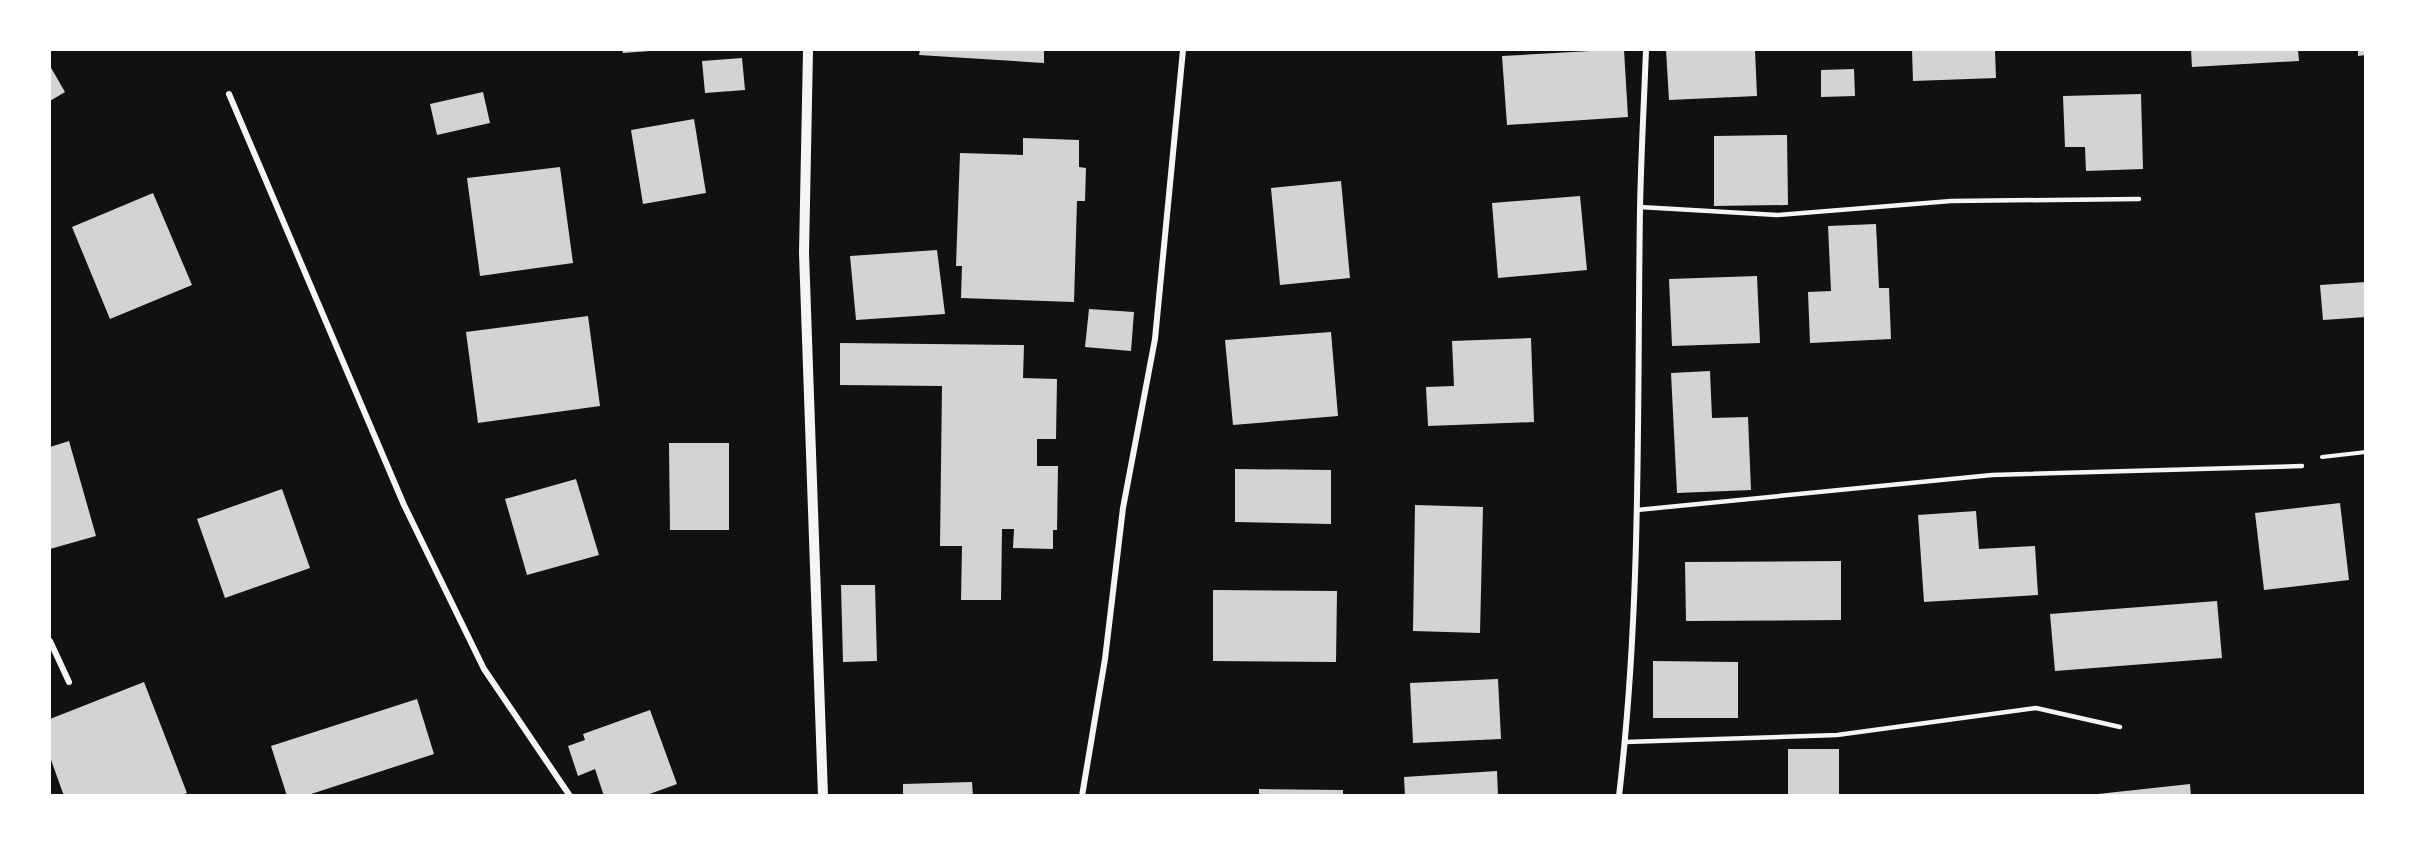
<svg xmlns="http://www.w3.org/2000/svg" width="2415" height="845" font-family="'Space Grotesk',sans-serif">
  <rect width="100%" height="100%" fill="#111"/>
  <g fill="#d3d3d3">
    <path d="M622 50H650V51L623 53Z"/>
    <path d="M920 50H1044V63L919 55Z"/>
    <path d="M1608 50H1624L1628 117 1507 125 1502 56Z"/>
    <path d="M1666 50H1755L1757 96 1669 100Z"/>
    <path d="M1912 50H1995L1996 78 1913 81Z"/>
    <path d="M2191 50H2298L2299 61 2192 67Z"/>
    <path d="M2358 50H2366V55L2358 56Z"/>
    <path d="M742 58 745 90 705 93 702 61Z"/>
    <path d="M50 66 65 92 50 101Z"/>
    <path d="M1854 69 1855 96 1821 97V70Z"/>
    <path d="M483 92 490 123 437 135 430 104Z"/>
    <path d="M2141 94 2143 169 2086 171 2085 147H2065L2063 96Z"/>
    <path d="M694 119 706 193 643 204 631 130Z"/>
    <path d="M1787 135 1788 205 1714 206V136Z"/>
    <path d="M1023 138 1079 140V167L1086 168 1085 201H1077L1074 302 961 298 962 266H956L960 153 1023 155Z"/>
    <path d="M560 167 573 263 480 276 467 178Z"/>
    <path d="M1341 181 1350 278 1280 285 1271 188Z"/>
    <path d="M153 193 192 285 110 319 72 227Z"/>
    <path d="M1580 196 1587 270 1498 278 1492 203Z"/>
    <path d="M1876 224 1879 288H1889L1891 339 1810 343 1808 292 1831 291 1828 226Z"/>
    <path d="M937 250 945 314 856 320 850 256Z"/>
    <path d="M1757 276 1760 343 1672 346 1669 279Z"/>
    <path d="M2366 282V317L2323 320 2320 285Z"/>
    <path d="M1089 309 1134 312 1131 351 1085 347Z"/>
    <path d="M588 316 600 406 478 423 466 332Z"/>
    <path d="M1331 332 1338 416 1233 425 1225 340Z"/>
    <path d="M1531 338 1534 422 1428 426 1426 387 1454 386 1452 341Z"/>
    <path d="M840 343 1024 345 1023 378 1057 379 1056 439H1037V466H1058L1057 530H1053V549L1013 548 1014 529H1002L1001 600H961L962 546H940L942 386 840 385Z"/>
    <path d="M1710 371 1712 418 1748 417 1751 490 1677 493 1671 373Z"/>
    <path d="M69 441 96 536 50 549V447Z"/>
    <path d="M669 443H729V530H670Z"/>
    <path d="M1235 469 1331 470V524L1235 522Z"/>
    <path d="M576 479 599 555 527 575 505 499Z"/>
    <path d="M282 489 310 568 225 598 197 519Z"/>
    <path d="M2340 503 2349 580 2264 590 2255 513Z"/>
    <path d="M1415 505 1483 507 1480 633 1413 631Z"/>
    <path d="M1976 511 1979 549 2035 546 2038 595 1924 602 1918 515Z"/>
    <path d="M1841 561V620L1686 621 1685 562Z"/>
    <path d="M841 585H875L877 661 843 662Z"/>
    <path d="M1213 590 1337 591 1336 662 1213 661Z"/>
    <path d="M2217 601 2222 658 2055 671 2050 614Z"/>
    <path d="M1653 661 1738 662V718H1653Z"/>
    <path d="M1498 679 1501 739 1413 743 1410 683Z"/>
    <path d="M144 682 187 793 180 796H64L50 757V719Z"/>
    <path d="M417 699 434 754 305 796H287L271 746Z"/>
    <path d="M650 710 677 784 644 796H604L595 769 578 776 568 746 585 740 583 734Z"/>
    <rect x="1788" y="749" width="51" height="47"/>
    <path d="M1497 771 1498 796H1405L1404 777Z"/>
    <path d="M972 782 973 796H903V784Z"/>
    <path d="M2190 784 2191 796H2098V794Z"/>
    <path d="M1259 789 1343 790V796H1259Z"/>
  </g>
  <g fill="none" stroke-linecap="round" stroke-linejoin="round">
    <path stroke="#f5f5f5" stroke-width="4" d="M2322 457 2366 452"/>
    <g stroke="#f5f5f5" stroke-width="4.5">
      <path d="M1640 207 1777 215 1951 201 2139 199"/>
      <path d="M1637 510 1992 475 2302 466"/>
      <path d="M1625 742 1837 735 2036 708 2120 727"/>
    </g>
    <g stroke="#f5f5f5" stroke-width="6">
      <path d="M229 94 404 505 484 669 570 796"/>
      <path d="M50 641 69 682"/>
      <path d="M1082 796 1105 659 1123 508 1155 339 1183 50"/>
      <path d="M1619 796C1642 601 1637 404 1640 209 1641 156 1644 103 1646 50"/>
    </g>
    <path stroke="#f5f5f5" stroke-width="10" d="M808 50 804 253 823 796"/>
  </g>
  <rect width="2415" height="845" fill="none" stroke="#ffffff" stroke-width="102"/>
</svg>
